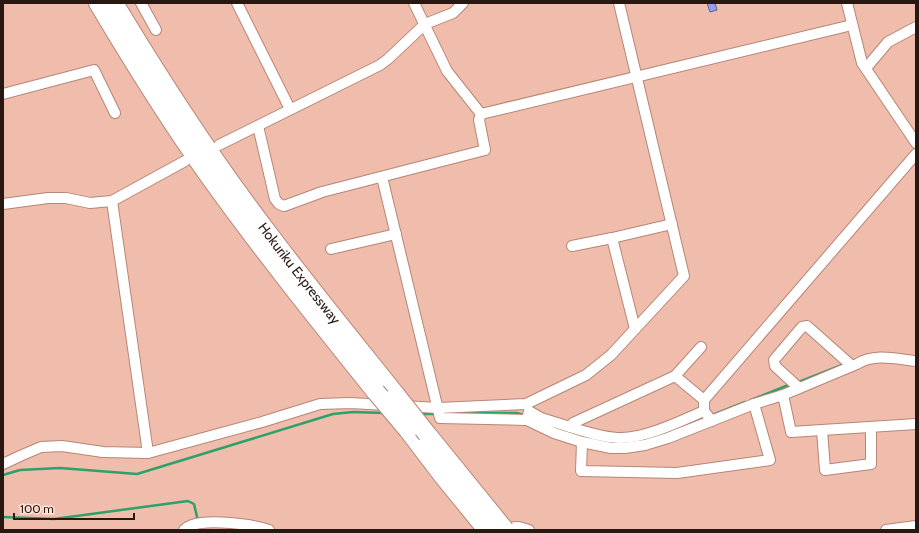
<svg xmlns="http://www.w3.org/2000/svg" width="919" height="533" font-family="Cabin,sans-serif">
  <rect width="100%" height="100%" fill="#f0bcac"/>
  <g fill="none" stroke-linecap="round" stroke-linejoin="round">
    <g stroke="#2ca16a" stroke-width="2.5">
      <path d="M796 383 842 365"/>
      <path d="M751 400 791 384"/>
      <path d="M454 413H517L526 416"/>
      <path d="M420 414H437"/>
      <path d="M710 416 745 402"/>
      <path d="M553 427 564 431 577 434"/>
      <path d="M639 441 663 434 705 417"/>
      <path d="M3 475 20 470 60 468 137 474 333 414 353 412 385 413"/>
      <path d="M3 517 54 519 188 501 194 504 198 521"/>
    </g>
  </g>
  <path fill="#959ff9" stroke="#5d628b" d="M707 3H715L717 10 710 12Z"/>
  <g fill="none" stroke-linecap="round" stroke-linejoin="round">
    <g stroke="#b68676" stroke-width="12">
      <g id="street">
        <path d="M141 3 156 30"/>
        <path d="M237 3 290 109"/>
        <path d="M414 3 447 71 481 114"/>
        <path d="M847 3 862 63 916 143"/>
        <path d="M866 68 888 42 916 27"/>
        <path d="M3 94 94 70 115 113"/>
        <path d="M481 114 852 25"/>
        <path d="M258 126 275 199 279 204 284 206 322 192 485 150 479 120 481 114"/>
        <path d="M219 145 380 65 388 59 425 24 453 13 463 3"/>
        <path d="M382 177 440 418 527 420 554 433 582 442 611 448H625L645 445 668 438 754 404 783 395 857 364C875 353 896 359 916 361"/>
        <path d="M112 201 148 453"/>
        <path d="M3 204 48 198H66L90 203 112 201 185 161"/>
        <path d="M572 246 612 238"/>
        <path d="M331 249 396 234"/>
        <path d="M635 329 612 238 672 224"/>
        <path d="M701 347 675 376 704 400"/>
        <path d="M675 376 573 423 570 427C587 432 604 438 621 438 646 438 681 421 704 411"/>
        <path d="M799 388 775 366 774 360 802 327 807 326 852 366"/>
        <path d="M783 395 791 432 916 424"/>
        <path d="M403 406 438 408 526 404 586 375 611 355 684 276 619 3"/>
        <path d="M527 420 529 411 541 418 570 427"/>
        <path d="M712 421 704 411V400L916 154"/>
        <path d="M822 430 825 470 871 464V427"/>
        <path d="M582 442 581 471 677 473 770 460 754 404"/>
        <path d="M3 464 20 456 41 447 62 446 103 452 148 453 262 422 320 404 350 403 387 405"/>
        <path d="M499 528 519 527 529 530"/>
        <path d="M184 530C186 528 189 526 192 525 209 519 252 524 269 530"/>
        <path d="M886 530 916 526"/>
      </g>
    </g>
    <g stroke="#b68676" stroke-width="20">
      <g id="highway">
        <path d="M98 3C133 62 169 120 209 176 262 250 319 321 376 392"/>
        <path id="s1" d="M114 3C161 81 210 157 265 229 307 285 352 340 396 395"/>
        <path d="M408 430 443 476"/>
        <path d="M427 434 457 471"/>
      </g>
    </g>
    <use href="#street" stroke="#fff" stroke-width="10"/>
    <use href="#highway" stroke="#fff" stroke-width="18"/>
    <g stroke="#b68676" stroke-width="20" stroke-linecap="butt">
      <g id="highway-bridge">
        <path d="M376 392 408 430"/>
        <path d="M396 395 427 434"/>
        <path d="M457 471 505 530"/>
        <path d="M443 476 487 530"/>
      </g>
    </g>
    <use href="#highway-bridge" stroke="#fff" stroke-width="18"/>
  </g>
  <g text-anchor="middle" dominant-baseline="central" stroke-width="3" stroke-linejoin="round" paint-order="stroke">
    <g font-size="14" fill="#291711" stroke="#ffe4db">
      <text stroke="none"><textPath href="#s1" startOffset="328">Hokuriku Expressway</textPath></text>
    </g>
  </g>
  <rect width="919" height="533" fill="none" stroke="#291711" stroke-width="8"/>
  <path d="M14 513v6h120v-6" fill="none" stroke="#291711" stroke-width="2"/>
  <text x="20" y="513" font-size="12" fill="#291711" stroke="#ffe4db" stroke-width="3" paint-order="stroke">100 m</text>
</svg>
